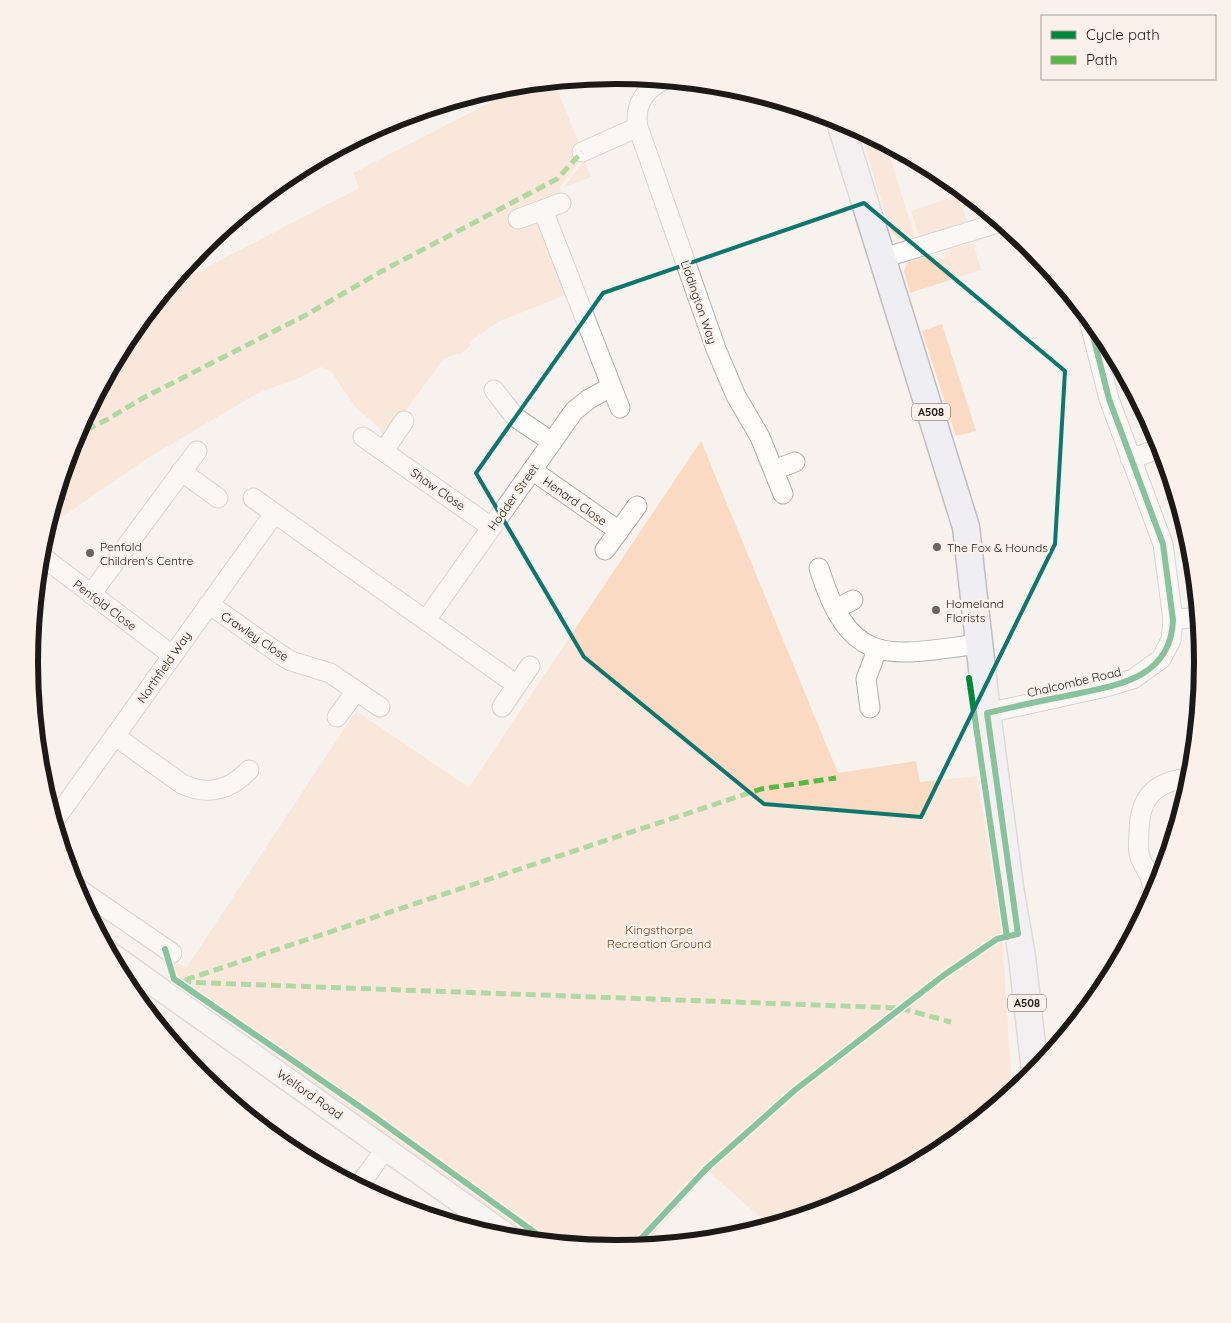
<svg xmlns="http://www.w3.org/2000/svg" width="1231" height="1323" font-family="Quicksand,sans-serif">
  <rect width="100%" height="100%" fill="#f7f2ee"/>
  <g fill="#fbdac3">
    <path d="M554 81 584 156 560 186 562 198 537 220 544 231 542 236 551 257 557 260 566 295 500 321 469 342 471 345 460 355 458 353 444 359 384 439 380 428 355 407 331 371 320 367 299 378 258 393 146 459 45 529 74 437 128 335 167 288 359 188 353 173 528 83Z"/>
    <path d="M860 130 886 144 915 237 899 239 890 230Z"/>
    <path d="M585 159 591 177 564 187Z"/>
    <path d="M958 195 967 221 919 236 911 211Z"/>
    <path d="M973 242 981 270 910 293 904 271 907 263 934 254 936 260 946 257 945 251Z"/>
    <path d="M942 324 976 431 956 436 922 331Z"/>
    <path d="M701 441 838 773 916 761 920 782 977 776 1002 932 1012 1091 941 1150 840 1204 769 1225 709 1172 643 1246 615 1248 531 1240 176 983 178 980 170 958 186 968 356 711 469 787Z"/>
  </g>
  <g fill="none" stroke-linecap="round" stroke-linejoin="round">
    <g stroke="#b2aeab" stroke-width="21">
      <g id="minor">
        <path d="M664 80C645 89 634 105 638 127L716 349 736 396 760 437 783 494"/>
        <path d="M582 152 638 127"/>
        <path d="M543 210 620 408"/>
        <path d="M518 219 561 203"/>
        <path d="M883 258 1001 222"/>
        <path d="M494 390 515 417 552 442"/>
        <path d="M363 437 491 527"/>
        <path d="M384 451 404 421"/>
        <path d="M1130 459 1161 448"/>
        <path d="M532 470 619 531"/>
        <path d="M774 470 795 462"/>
        <path d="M181 471 218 498"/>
        <path d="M253 498 517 685"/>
        <path d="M605 550 637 506"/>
        <path d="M39 554 172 655"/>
        <path d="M819 568C851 671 890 655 980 644"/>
        <path d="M91 594 197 451"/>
        <path d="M209 604 281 655 291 661 330 673 380 707"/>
        <path d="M836 609 853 600"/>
        <path d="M426 620 574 411 589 399 611 387"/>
        <path d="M1173 620 1198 617"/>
        <path d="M502 707 530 666"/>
        <path d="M870 708 866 679 877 650"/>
        <path d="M987 713 1106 687 1133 679 1161 659 1171 640 1173 620 1163 544 1109 399 1088 316"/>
        <path d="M337 717 356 691"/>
        <path d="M115 736 182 784C208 796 229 791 249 770"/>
        <path d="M54 821 274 514"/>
        <path d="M73 885 172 953"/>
        <path d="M1153 889C1151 871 1142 868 1139 853 1138 846 1139 837 1139 830 1140 795 1157 781 1190 778"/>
        <path d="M359 1186 386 1148"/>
      </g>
    </g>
    <g stroke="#c0bdc1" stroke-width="25">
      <path id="major" d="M108 952 511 1238"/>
    </g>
    <g stroke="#c0bdc1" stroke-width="29">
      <path id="highway" d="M839 119 966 527 987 713 1010 887 1022 957 1035 1071"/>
    </g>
    <use href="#minor" stroke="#fefdfc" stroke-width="19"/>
    <use href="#major" stroke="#f5f5f7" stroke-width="22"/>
    <use href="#highway" stroke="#efeef3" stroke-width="26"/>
    <g stroke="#58b947" stroke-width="5" stroke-dasharray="10 5" stroke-linecap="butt">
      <path d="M73 437 108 419 143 398 306 315 382 271 557 179 582 152"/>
      <path d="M185 980 761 789 836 778"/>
      <path d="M181 982 900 1008 951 1022"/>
    </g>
    <g stroke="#fbf1ea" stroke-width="9">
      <g id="cycleway">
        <path d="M969 678 1007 937"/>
        <path d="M165 949 174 979 369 1113 548 1242"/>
        <path d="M634 1246 707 1168 795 1090 944 975 997 939 1018 934 987 713C1013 707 1039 701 1066 696 1112 686 1171 681 1173 620L1163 544 1109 399 1088 316"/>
      </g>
    </g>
    <use href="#cycleway" stroke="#00873e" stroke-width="6"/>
  </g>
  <path d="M0 0H1231V1323H0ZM864 203 1065 371 1055 544 921 817 764 804 584 657 476 473 603 293Z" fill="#f7f2ee" fill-opacity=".55" fill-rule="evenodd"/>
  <path fill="none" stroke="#0f766e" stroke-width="4" stroke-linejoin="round" d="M864 203 1065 371 1055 544 921 817 764 804 584 657 476 473 603 293Z"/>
  <g fill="#696562" stroke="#fbf1ea" stroke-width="2">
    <circle cx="937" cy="547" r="5"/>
    <circle cx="90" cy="553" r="5"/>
    <circle cx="936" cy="610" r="5"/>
  </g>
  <g text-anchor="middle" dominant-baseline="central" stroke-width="5" stroke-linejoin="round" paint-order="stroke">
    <g fill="#fbf1ea" stroke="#5f5a56" stroke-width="1">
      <rect x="912" y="403.5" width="38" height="17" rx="4"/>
      <rect x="1008" y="994.5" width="38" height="17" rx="4"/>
    </g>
    <g font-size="11" font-weight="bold" fill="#1c1916">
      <text x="931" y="412">A508</text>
      <text x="1027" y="1003">A508</text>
    </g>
    <g font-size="12" fill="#1c1916" stroke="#fbf1ea">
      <text transform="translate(699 302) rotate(71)">Liddington Way</text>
      <text transform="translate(438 489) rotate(35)">Shaw Close</text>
      <text transform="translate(513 497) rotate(-55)">Hodder Street</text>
      <text transform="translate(575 501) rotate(35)">Henard Close</text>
      <text transform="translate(105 605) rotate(37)">Penfold Close</text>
      <text transform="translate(255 636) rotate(34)">Crawley Close</text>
      <text transform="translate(164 667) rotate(-55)">Northfield Way</text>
      <text transform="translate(1074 682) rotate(-13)">Chalcombe Road</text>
      <text transform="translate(310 1094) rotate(35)">Welford Road</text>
    </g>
    <g font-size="12" fill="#1c1916" stroke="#fbf1ea" text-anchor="start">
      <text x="100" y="546">Penfold<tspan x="100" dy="14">Children's Centre</tspan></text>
      <text x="947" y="547">The Fox &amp; Hounds</text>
      <text x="946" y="603">Homeland<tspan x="946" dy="14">Florists</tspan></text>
    </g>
    <g font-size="12" fill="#7b4619" stroke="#fbf1ea">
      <text x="659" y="929">Kingsthorpe<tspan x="659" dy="14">Recreation Ground</tspan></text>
    </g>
  </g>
  <path d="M0 0H1231V1323H0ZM38 662a578 578 0 1 1 1156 0a578 578 0 1 1-1156 0Z" fill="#fbf1ea" fill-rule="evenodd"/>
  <path fill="none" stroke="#1c1916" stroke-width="6" d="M38 662a578 578 0 1 1 1156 0a578 578 0 1 1-1156 0Z"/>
  <rect x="1041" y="15" width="175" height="65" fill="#fbf1ea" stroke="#a29b95"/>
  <rect x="1051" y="31" width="25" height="8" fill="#00873e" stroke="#a29b95"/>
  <text x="1086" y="40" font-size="15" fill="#1c1916">Cycle path</text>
  <rect x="1051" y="56" width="25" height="8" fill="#58b947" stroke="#a29b95"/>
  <text x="1086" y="65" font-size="15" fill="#1c1916">Path</text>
</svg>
